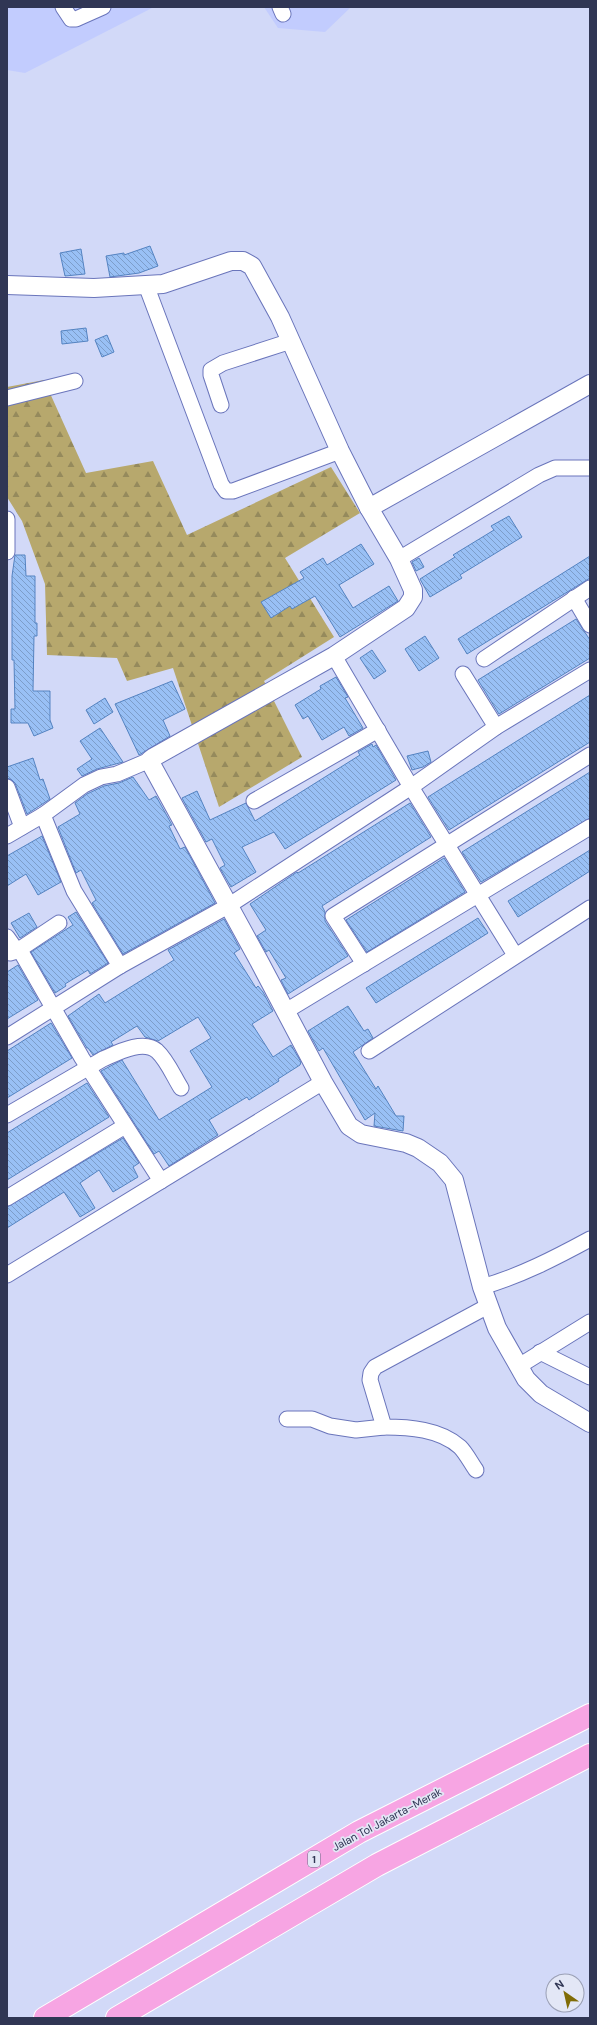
<svg xmlns="http://www.w3.org/2000/svg" width="597" height="2025" font-family="'DM Sans',sans-serif">
  <defs>
    <pattern id="forest-firs" width="22" height="20" patternUnits="userSpaceOnUse"><rect width="22" height="20" fill="#b7a86d"/><path d="M5 1l3.5 6h-7zM16 11l3.5 6h-7z" fill="#958a5c"/></pattern>
    <pattern id="building-back-hatch" width="6" height="6" patternUnits="userSpaceOnUse"><rect width="6" height="6" fill="#99c0f5"/><path d="M-1 5l2 2M0 0l6 6M5-1l2 2" fill="none" stroke="#7d9dc9"/></pattern>
  </defs>
  <rect width="100%" height="100%" fill="#d2d9f8"/>
  <g fill="#c2ccfe">
    <path d="M7 7H154L25 73 7 70Z"/>
    <path d="M264 7H351L325 32 278 28Z"/>
  </g>
  <path fill="url(#forest-firs)" d="M44 380 86 473 153 461 187 535 331 467 360 513 285 558 334 637 264 681 302 757 219 807 173 668 127 681 117 658 47 655 45 584 22 521 7 497V387Z"/>
  <g fill="url(#building-back-hatch)" stroke="#5483c1">
    <path d="M150 246 158 266 139 273 110 277 106 256 124 253V255Z"/>
    <path d="M81 249 85 274 65 276 60 253Z"/>
    <path d="M86 328 88 341 62 344 61 331Z"/>
    <path d="M107 335 114 352 102 357 95 340Z"/>
    <path d="M509 516 522 537 460 575 462 578 430 597 420 579 455 557 453 555 494 530 491 526Z"/>
    <path d="M361 544 374 564 339 585 353 608 389 586 398 601 340 637 315 596 292 609 290 606 271 618 261 602 304 578 300 572 323 558 327 565Z"/>
    <path d="M15 555H25L26 576H35V623H37V636H34L33 691H50V720L53 728 34 736 28 723H11V709H15L14 660H12V576Z"/>
    <path d="M590 556V578L467 654 458 639Z"/>
    <path d="M419 558 424 567 416 571 412 562Z"/>
    <path d="M576 619 590 640V658L499 714 478 680Z"/>
    <path d="M425 636 439 658 419 671 405 649Z"/>
    <path d="M372 650 386 671 374 679 360 658Z"/>
    <path d="M336 677 348 697 345 698 363 728 349 736 344 727 322 740 308 716 303 719 295 705 321 689 320 686Z"/>
    <path d="M172 681 185 709 163 720 170 736 139 755 115 704Z"/>
    <path d="M590 695V742L449 830 447 827 428 797Z"/>
    <path d="M105 698 113 712 94 724 86 710Z"/>
    <path d="M100 728 123 762 97 769 82 776 77 769 92 759 80 741Z"/>
    <path d="M372 744 373 747 376 745 396 780 285 849 274 832 242 847 256 872 231 887 220 868 225 865 212 839 206 842 182 798 197 791 210 820 246 803 255 821 360 755 358 752Z"/>
    <path d="M428 751 431 762 423 767 412 770 407 756Z"/>
    <path d="M33 758 40 780 43 779 50 799 27 814 15 783 12 780 7 778V767Z"/>
    <path d="M590 772V818L481 882 462 852Z"/>
    <path d="M133 777 149 800 156 796 172 825 169 826 180 849 185 847 215 903 123 954 92 903 96 900 81 870 76 873 58 827 80 814 75 803 87 794 104 786 119 783Z"/>
    <path d="M410 803 431 837 322 906 325 912V921L348 956 288 994 281 980 286 978 269 950 266 952 257 936 266 930 250 904 297 872 298 873Z"/>
    <path d="M42 836 61 882 38 895 26 874 7 886V856Z"/>
    <path d="M590 850V871L518 917 508 901Z"/>
    <path d="M444 858 465 892 367 952 346 920Z"/>
    <path d="M76 912 108 963 90 974 88 970 65 984 66 986 55 993 31 952 73 925 68 917Z"/>
    <path d="M29 913 37 927 20 938 11 923Z"/>
    <path d="M478 918 488 933 376 1003 366 988Z"/>
    <path d="M224 919 240 949 234 953 256 988 258 986 263 992 273 1011 252 1024 273 1057 291 1045 301 1062 300 1065 278 1079 279 1081 249 1100 247 1097 209 1120 218 1135 169 1166 159 1151 154 1154 101 1071 122 1060 159 1120 212 1087 190 1051 211 1038 198 1017 158 1041 145 1037 137 1026 111 1042 113 1045 93 1055 88 1048H87L68 1016 99 994 105 1003 174 960 168 950Z"/>
    <path d="M18 965 38 1000 7 1019V972Z"/>
    <path d="M348 1006 364 1031 368 1029 373 1038 353 1052 376 1089 378 1086 396 1116H404L403 1131 374 1126 375 1113 365 1120 323 1048 319 1051 308 1031Z"/>
    <path d="M51 1023 72 1058 7 1098V1051Z"/>
    <path d="M87 1083 109 1117 7 1180V1133Z"/>
    <path d="M123 1138 139 1163 133 1167 138 1177 113 1192 99 1170 80 1183 95 1208 80 1217 64 1192 7 1228V1207Z"/>
  </g>
  <g fill="none" stroke-linecap="round" stroke-linejoin="round">
    <g stroke="#6a75bb" stroke-width="17">
      <g id="minor">
        <path d="M63 7 71 19H76L103 7"/>
        <path d="M280 7 283 14"/>
        <path d="M146 285 221 484 226 491H233L340 451"/>
        <path d="M7 398 75 381"/>
        <path d="M221 405 211 375V370L223 363 291 341"/>
        <path d="M7 519V552"/>
        <path d="M399 559 539 475 555 468H590"/>
        <path d="M574 598 590 625"/>
        <path d="M334 656 411 787 515 955"/>
        <path d="M484 659 590 588"/>
        <path d="M463 674 496 727"/>
        <path d="M7 787 22 827"/>
        <path d="M254 801 378 730"/>
        <path d="M43 815 74 891 120 966"/>
        <path d="M7 836 43 815 84 785 101 777 117 774 150 760"/>
        <path d="M7 937 17 951 21 952 82 1058 161 1181"/>
        <path d="M10 953 17 951 59 923"/>
        <path d="M364 964 333 916 590 755"/>
        <path d="M286 1011 590 827"/>
        <path d="M7 1037 120 966 228 906 411 787 496 727 590 670"/>
        <path d="M369 1051 590 908"/>
        <path d="M7 1115 103 1059C117 1053 143 1039 157 1051 167 1060 174 1077 181 1088"/>
        <path d="M7 1198 125 1126"/>
        <path d="M7 1275 323 1082"/>
        <path d="M482 1287C520 1276 555 1258 590 1239"/>
        <path d="M540 1352 590 1377"/>
        <path d="M519 1366 590 1322"/>
        <path d="M287 1419H312L330 1426 356 1430 384 1427"/>
        <path d="M476 1470C471 1463 466 1453 460 1447 440 1429 409 1427 384 1427L370 1380 371 1373 375 1367 488 1306"/>
      </g>
    </g>
    <g stroke="#6a75bb" stroke-width="20">
      <g id="tertiary">
        <path d="M7 285 94 288 163 284 231 261H243L252 266 280 317 340 451 369 508 399 559 413 590V597L406 608 334 656 154 757 150 760V762L259 961 323 1082 349 1126 361 1134 406 1143 418 1148 440 1163 454 1180 482 1287 497 1328 526 1379 541 1394 590 1423"/>
        <path d="M369 508 590 384"/>
      </g>
    </g>
    <g stroke="#fff" stroke-width="24">
      <g id="motorway">
        <path d="M45 2018 359 1832 590 1715"/>
        <path d="M117 2018 377 1865 590 1755"/>
      </g>
    </g>
    <use href="#minor" stroke="#fff" stroke-width="15"/>
    <use href="#tertiary" stroke="#fff" stroke-width="18"/>
    <use href="#motorway" stroke="#f7a5e3" stroke-width="22"/>
  </g>
  <g text-anchor="middle" dominant-baseline="central" stroke-width="3.5" stroke-linejoin="round" paint-order="stroke">
    <rect fill="#e3e7f6" stroke="#666b85" stroke-width="1" x="308" y="1851" width="12" height="16" rx="3"/>
    <g font-size="10" font-weight="bold" fill="#303654">
      <text x="314" y="1859">1</text>
    </g>
    <g font-size="11" fill="#303654" stroke="#e3e7f6">
      <text transform="translate(387 1819) rotate(-28)">Jalan Tol Jakarta–Merak</text>
    </g>
  </g>
  <rect width="597" height="2025" fill="none" stroke="#303654" stroke-width="16"/>
  <g transform="translate(565 1993) rotate(326)"><circle r="19" fill="#e3e7f6" stroke="#9ba0b5"/>
  <path d="M0-3L7 15L0 10L-7 15Z" fill="#806c06"/>
  <text y="-6" font-size="11" font-weight="bold" text-anchor="middle" fill="#303654">N</text>
  </g>
</svg>
